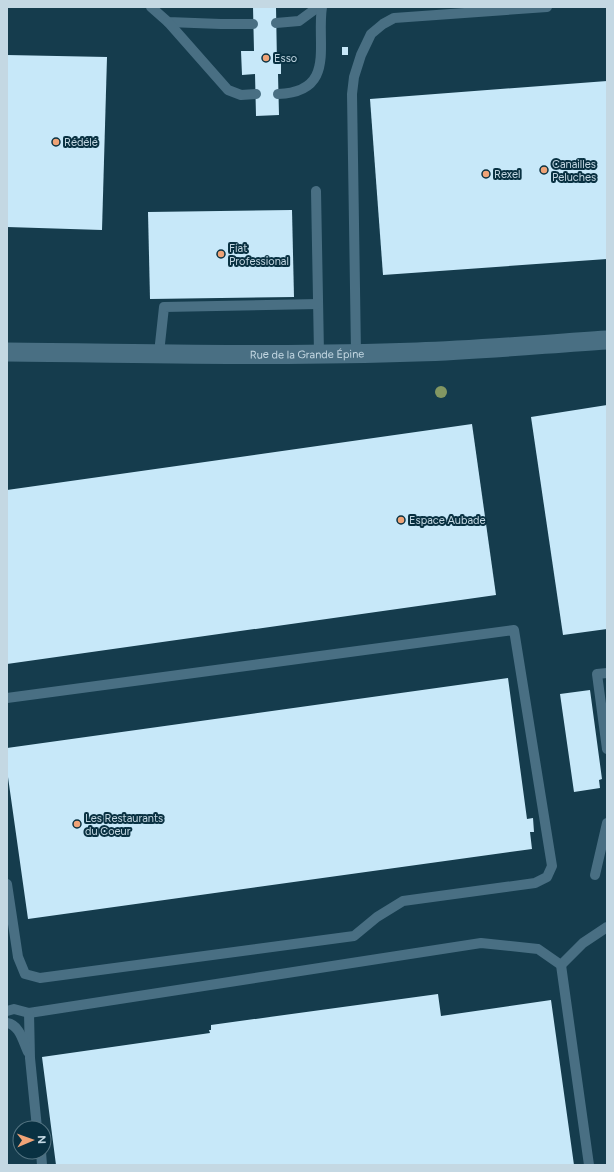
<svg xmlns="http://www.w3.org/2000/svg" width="614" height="1172" font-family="Figtree,sans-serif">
  <rect width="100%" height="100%" fill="#153c4d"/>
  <g fill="#c7e8f9">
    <path d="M253 7H276L277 63H281V74H278L279 115 256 116 255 74 242 75 241 51H254Z"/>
    <rect x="342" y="47" width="6" height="8"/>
    <path d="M7 55 107 57 102 230 7 227Z"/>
    <path d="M607 81V259L383 275 370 99Z"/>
    <path d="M292 210 294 297 150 299 148 212Z"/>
    <path d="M607 405V629L563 635 531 417Z"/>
    <path d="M472 424 496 595 7 664V490Z"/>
    <path d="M508 678 527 819 533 818 534 832H530L532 849 28 919 7 770V748Z"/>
    <path d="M590 690 602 779 599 780 600 788 574 792 560 694Z"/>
    <path d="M438 994 441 1016 551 1000 574 1165H56L42 1057 210 1033 209 1030H211V1025Z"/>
  </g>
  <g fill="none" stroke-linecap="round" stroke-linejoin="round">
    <g stroke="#496f83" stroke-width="10">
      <path d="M151 7 168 22 221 24H253"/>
      <path d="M168 22 228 90 241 95 256 94"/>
      <path d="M276 23 299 21 318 7"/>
      <path d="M278 94C337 92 316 44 322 7"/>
      <path d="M316 191 319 353"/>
      <path d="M159 353 164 307 318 304"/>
      <path d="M356 353 352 94 354 77 361 55 371 34 383 24 394 18 547 7"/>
      <path d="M607 673 597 674 607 749"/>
      <path d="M7 698 514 630 552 866 547 877 535 883 403 901 377 917 354 936 40 978 25 974 18 957 7 884"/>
      <path d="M595 875 607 823"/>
      <path d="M561 965 583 943 607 927"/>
      <path d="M7 1011 14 1009 29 1013 481 943 538 949 561 965 589 1165"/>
      <path d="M29 1013 30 1058 37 1128"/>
      <path d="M7 1023C20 1025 23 1042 28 1052"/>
      <path d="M41 1152 42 1165"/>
    </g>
    <path stroke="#496f83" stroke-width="19" id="s1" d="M7 352C144 353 281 357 417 352 481 350 544 344 607 340"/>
  </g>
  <circle fill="#839762" cx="441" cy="392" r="6"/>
  <g fill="#efa377" stroke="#093142" stroke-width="1.5">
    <circle cx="266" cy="58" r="4"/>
    <circle cx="56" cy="142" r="4"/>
    <circle cx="544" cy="170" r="4"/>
    <circle cx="486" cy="174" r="4"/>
    <circle cx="221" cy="254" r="4"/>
    <circle cx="401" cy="520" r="4"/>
    <circle cx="77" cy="824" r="4"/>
  </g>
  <g text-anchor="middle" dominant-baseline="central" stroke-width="4" stroke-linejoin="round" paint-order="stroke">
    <g font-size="11" fill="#c4d8e3" stroke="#093142" text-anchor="start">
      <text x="274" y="58">Esso</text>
      <text x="64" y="142">Rédélé</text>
      <text x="552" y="164">Canailles<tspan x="552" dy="13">Peluches</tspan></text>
      <text x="494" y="174">Rexel</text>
      <text x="229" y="248">Fiat<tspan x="229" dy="13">Professional</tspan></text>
      <text x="409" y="520">Espace Aubade</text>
      <text x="85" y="818">Les Restaurants<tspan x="85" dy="13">du Coeur</tspan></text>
    </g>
    <g font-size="11" fill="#c4d8e3" stroke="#093142">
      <text stroke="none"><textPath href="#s1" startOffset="300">Rue de la Grande Épine</textPath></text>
    </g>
  </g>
  <rect width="614" height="1172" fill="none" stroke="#c4d8e3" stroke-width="16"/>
  <g transform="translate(32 1140) rotate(88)"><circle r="19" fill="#093142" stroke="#547482"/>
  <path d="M0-3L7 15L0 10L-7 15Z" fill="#efa377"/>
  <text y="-6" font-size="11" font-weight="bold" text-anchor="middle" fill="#c4d8e3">N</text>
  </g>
</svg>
